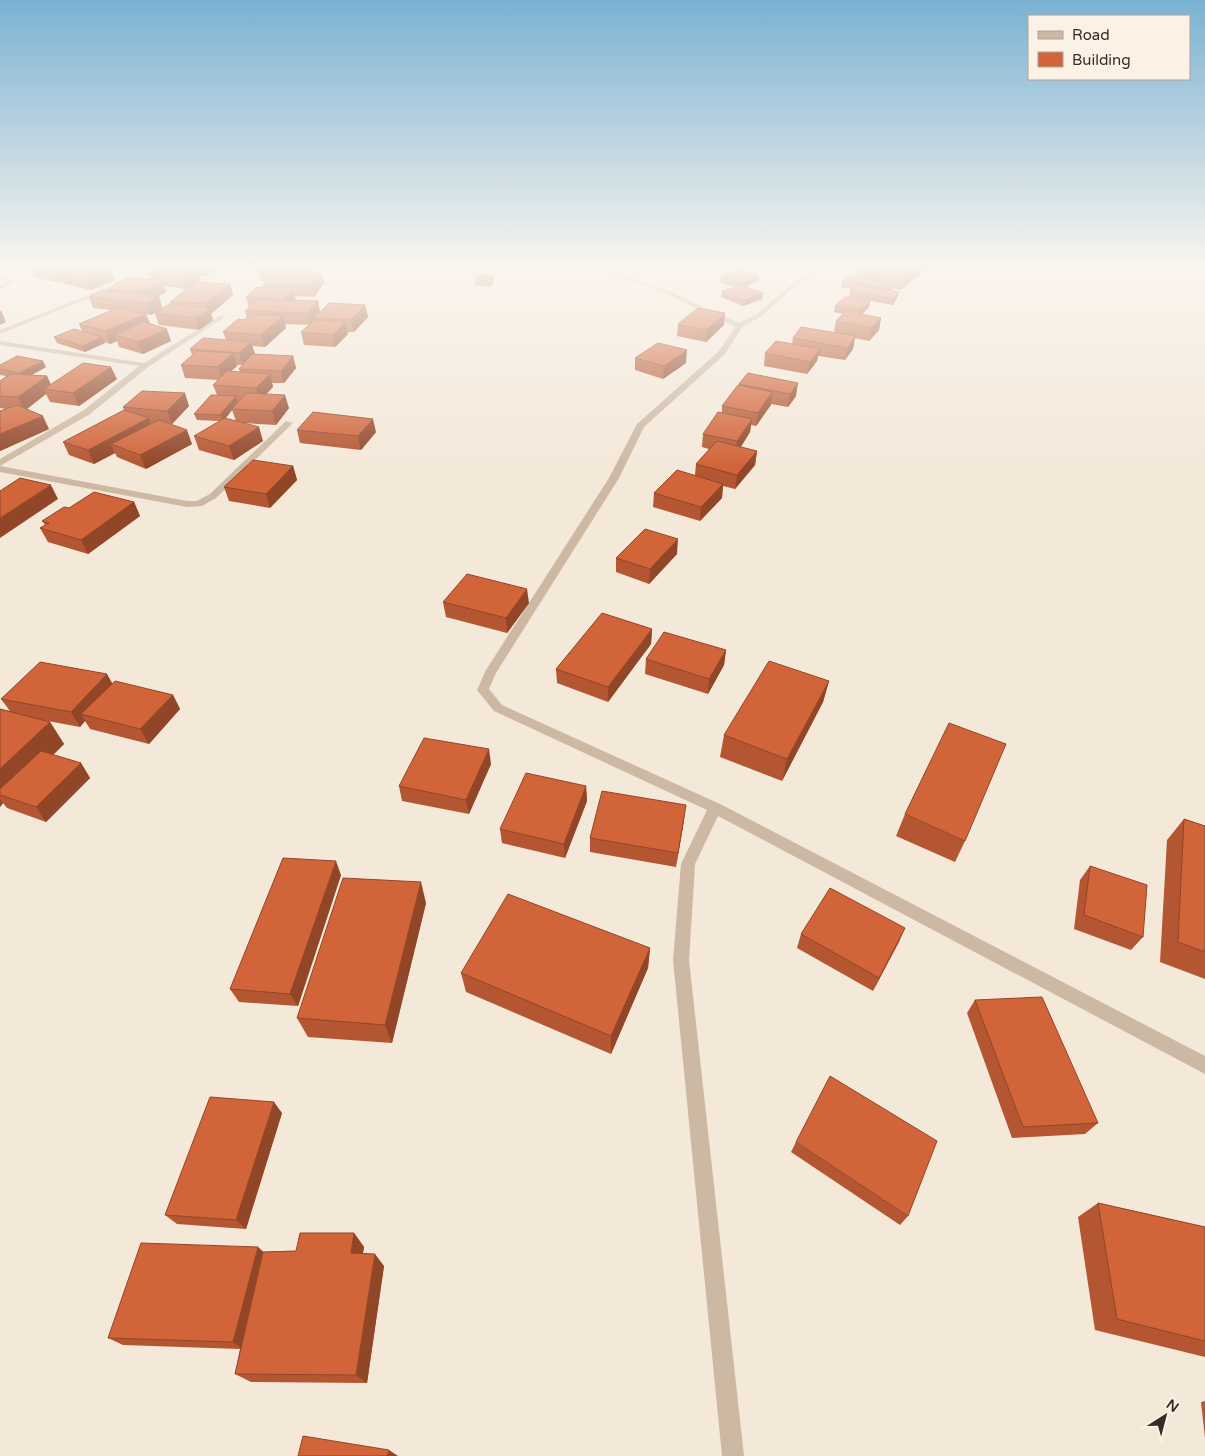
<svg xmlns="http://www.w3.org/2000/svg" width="1205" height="1456" font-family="'Varela Round',sans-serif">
  <rect width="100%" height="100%" fill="#f4e8d9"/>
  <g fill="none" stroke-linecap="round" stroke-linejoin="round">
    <g fill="#cdb8a3" fill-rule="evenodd">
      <path d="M167 264H174L0 334V330Z"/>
      <path d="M585 264H593L667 290 739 323 756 315 787 288 824 264H830L791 290 760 317 742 327 725 354 644 427 619 478 496 673 489 689 502 705 720 804 1205 1056V1074L718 816 695 864 689 960 744 1456H722L673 960 681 864 707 810 494 711 477 690 486 670 609 478 637 424 719 351 735 327 663 292Z"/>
      <path d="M0 276 15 281 16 282 0 290V286L7 282 0 280Z"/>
      <path d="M221 315 224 317 223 318 148 367 90 414 0 466V459L84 410 139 366 0 345V341L144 363Z"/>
      <path d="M286 421 293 423 216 498 202 506 187 507 0 472V466L187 501H197L210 494Z"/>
    </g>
  </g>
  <g fill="#b45631" fill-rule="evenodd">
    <path d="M170 264H244L234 268 218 264 219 269 205 276H200L201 279 197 282 230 284 233 295 211 314 213 320 199 330 159 325 155 313 170 304V302L193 284 185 289 164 286 166 292 159 296 162 308 151 315 146 314 150 324 171 341 143 354 119 347 117 341 110 344 104 342 105 343 85 352 57 343 54 337 82 331 79 324 111 310 93 308 89 297 107 291V289L150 279 147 273 170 265Z"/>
    <path d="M311 264 312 270V272L324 283 314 297 295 296 296 300 318 301 320 312 365 305 368 317 354 332H347L348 334 335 347 304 345 301 332 309 325 285 324 286 328 265 347 252 346 255 354 293 356 296 368 284 383H272L273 387 266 394 289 408 276 425 242 423 263 441 234 460 199 450 194 436 219 421 197 420 194 414 217 395 213 385 218 380 185 378 181 365 192 355 190 349 226 340 223 332 247 318 245 311 249 307 246 297 264 288 263 285 266 281H261L258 270ZM236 365H242L239 369 240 372 231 371 237 366ZM232 410 236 421 225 418Z"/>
    <path d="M451 264H467L460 267Z"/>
    <path d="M483 264H508L499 268Z"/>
    <path d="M761 264H794L786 269Z"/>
    <path d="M934 264 933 266 927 271 922 270 921 274 900 290 892 288 891 291 899 292 897 298 893 305 849 297 850 291 852 289 841 287 842 281 855 277 856 269Z"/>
    <path d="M29 265 115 280 91 290 34 277Z"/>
    <path d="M759 275 758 281 746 287 763 293 762 299 743 306 721 297 722 291 736 287 720 282 721 276Z"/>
    <path d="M475 280 494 281 490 287 475 285Z"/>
    <path d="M870 301 869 307 862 314 881 318 879 330 869 341 855 338 853 349 845 360 818 356 817 361 807 374 764 366 765 353 792 344 793 338 834 333 836 321 843 314 834 312 835 306Z"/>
    <path d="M678 324 724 325 706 342 677 336Z"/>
    <path d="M635 358 686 363 663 379 635 370Z"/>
    <path d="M0 365 46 367 31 375 47 376 51 385 117 379 79 406 50 402 46 394 27 409 49 429 0 451V411L6 409 0 408V381L6 376 0 375Z"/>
    <path d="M748 373 796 396 788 407 771 404 756 426 751 425 750 432 740 447 757 451 755 465 735 489 723 486 722 498 700 521 653 507 654 493 695 475 696 464 709 449 702 447 703 434 722 413V406L739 385V384Z"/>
    <path d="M189 406 172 424H169L192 444 146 469 117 457 115 453 94 464 69 455 63 442 124 410 123 407Z"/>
    <path d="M297 430 376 432 361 450 300 443Z"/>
    <path d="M293 466 297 480 270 508 229 501 224 487Z"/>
    <path d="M134 502 140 516 88 554 48 542 40 528 45 525 42 521Z"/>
    <path d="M677 554 649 584 616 572V558Z"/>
    <path d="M443 602 529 603 507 633 446 617Z"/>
    <path d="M652 629 651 644 608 702 557 683 556 669Z"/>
    <path d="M726 650 724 665 708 694 645 674 646 659Z"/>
    <path d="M829 681 823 702 782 781 720 757 724 735Z"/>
    <path d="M112 683 173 695 180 709 149 744 90 729 85 721 80 727 37 719 50 722 64 744 53 755 81 763 90 778 46 822 7 808 3 803 0 807V709L10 711 1 699Z"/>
    <path d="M491 764 469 814 402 801 399 786Z"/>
    <path d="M586 786 587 801 565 858 502 843 500 829Z"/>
    <path d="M905 814 965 841 955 862 896 836Z"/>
    <path d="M1184 819 1205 826V979L1160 962 1167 840Z"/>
    <path d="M684 820 676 867 590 852V838Z"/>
    <path d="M1090 866 1143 937 1131 950 1074 929 1080 880Z"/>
    <path d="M341 875 298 1006 239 1002 230 989Z"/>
    <path d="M426 903 392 1043 308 1037 297 1018Z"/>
    <path d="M905 928 873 991 797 948 801 934Z"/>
    <path d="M650 948 648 968 611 1054 466 992 461 973Z"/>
    <path d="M975 1000 1098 1123 1085 1134 1012 1138 967 1013Z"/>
    <path d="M282 1113 246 1229 177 1224 165 1215Z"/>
    <path d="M796 1142 908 1216 900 1225 791 1152Z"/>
    <path d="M1098 1203 1205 1227V1357L1095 1330 1078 1217Z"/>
    <path d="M354 1233 364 1247 363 1253 384 1266 367 1383 251 1382 235 1374 240 1349 123 1345 108 1338 264 1252 296 1251Z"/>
    <path d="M1205 1401V1438L1201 1402Z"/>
  </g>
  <g fill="#924628">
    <path d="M204 264H217L219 269 205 276 201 265Z"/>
    <path d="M232 264H244L234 268Z"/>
    <path d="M308 264H311L312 270 308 280 306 269Z"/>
    <path d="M460 264H467L460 267Z"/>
    <path d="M499 264H508L499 268Z"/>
    <path d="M786 264H794L786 269Z"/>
    <path d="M923 264 921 274 900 290 903 279Z"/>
    <path d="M931 264H934L933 266 927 271 928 265Z"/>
    <path d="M197 268 201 279 185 289 182 277Z"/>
    <path d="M111 269 115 280 91 290 87 278Z"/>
    <path d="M321 272 324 283 314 297 312 285Z"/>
    <path d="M759 275 758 281 741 288 742 283Z"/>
    <path d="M493 276 494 281 490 287 489 281Z"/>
    <path d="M162 281 166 292 159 296 162 308 151 315 143 292Z"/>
    <path d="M893 283 892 289 888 295 889 289Z"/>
    <path d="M230 284 233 295 211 314 213 320 199 330 196 318 207 310 205 304Z"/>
    <path d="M293 289 296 301 282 300Z"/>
    <path d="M899 292 897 298 893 305 894 299Z"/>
    <path d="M763 293 762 299 743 306 744 300Z"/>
    <path d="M318 301 320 313 314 318 315 320 310 325 308 313Z"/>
    <path d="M870 301 869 307 859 317 860 311Z"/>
    <path d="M365 305 368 317 354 332 351 320Z"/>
    <path d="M1 310 6 322 0 325V311Z"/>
    <path d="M725 313 724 325 706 342 707 330Z"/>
    <path d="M146 314 151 326 115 335 117 341 110 344 105 331Z"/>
    <path d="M283 316 286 328 265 347 261 335Z"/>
    <path d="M881 318 879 330 869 341 871 328Z"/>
    <path d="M345 322 348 334 335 347 333 335Z"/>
    <path d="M167 329 171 341 143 354 138 342Z"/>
    <path d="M855 336 853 349 845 360 848 348Z"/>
    <path d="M102 337 105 343 85 352 82 346Z"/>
    <path d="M251 342 255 354 243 365 239 353Z"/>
    <path d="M820 349 817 361 807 374 810 362Z"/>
    <path d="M687 350 686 363 663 379 664 366Z"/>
    <path d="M233 353 237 366 222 380 218 367Z"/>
    <path d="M293 356 296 368 284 383 281 371Z"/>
    <path d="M43 361 46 367 23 380 19 373Z"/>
    <path d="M111 367 117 379 79 406 73 393Z"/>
    <path d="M270 374 273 387 260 401 256 388Z"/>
    <path d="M47 376 53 389H44L46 394 25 410 18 397Z"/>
    <path d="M798 383 796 396 788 407 790 394Z"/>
    <path d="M772 392 771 405 756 426 758 413Z"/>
    <path d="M185 393 189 406 172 424 167 411Z"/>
    <path d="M285 395 289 408 276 425 272 411Z"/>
    <path d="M236 396 238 403 232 409V410L223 422 220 415Z"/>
    <path d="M43 416 49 429 0 451V434Z"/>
    <path d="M149 418 154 431 111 444 115 453 94 464 88 450Z"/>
    <path d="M373 419 376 432 361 450 358 436Z"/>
    <path d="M752 419 750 432 736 455 737 441Z"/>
    <path d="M259 427 263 441 234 460 229 446Z"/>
    <path d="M187 430 192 444 146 469 140 455Z"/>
    <path d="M757 451 755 465 735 489 737 475Z"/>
    <path d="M293 466 297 480 270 508 266 494Z"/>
    <path d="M723 484 722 498 700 521 701 507Z"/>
    <path d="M51 485 58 499 0 538V518Z"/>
    <path d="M134 502 140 516 88 554 81 540Z"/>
    <path d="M678 539 677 554 649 584 650 569Z"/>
    <path d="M527 589 529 603 507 633 506 618Z"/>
    <path d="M652 629 651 644 608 702V687Z"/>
    <path d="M726 650 724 665 708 694 709 679Z"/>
    <path d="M107 674 115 688 81 714 85 721 80 727 71 712Z"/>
    <path d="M829 681 823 702 782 781 787 759Z"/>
    <path d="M173 695 180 709 149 744 140 729Z"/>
    <path d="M50 722 64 744 9 798 0 795V769Z"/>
    <path d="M489 749 491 764 469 814 466 800Z"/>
    <path d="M81 763 90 778 46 822 36 807Z"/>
    <path d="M586 786 587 801 565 858 564 844Z"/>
    <path d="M0 799 3 803 0 807Z"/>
    <path d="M686 805 684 820 676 867 678 853Z"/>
    <path d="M336 861 341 875 298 1006 290 994Z"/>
    <path d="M421 882 426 903 392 1043 385 1025Z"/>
    <path d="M905 928 899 942 873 991 879 978Z"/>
    <path d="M650 948 648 968 611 1054V1036Z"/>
    <path d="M274 1102 282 1113 246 1229 236 1220Z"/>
    <path d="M354 1233 364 1247 361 1265 351 1253Z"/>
    <path d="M258 1247 267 1255 243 1349 233 1342Z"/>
    <path d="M375 1254 384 1266 367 1383 356 1375Z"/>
    <path d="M389 1450 398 1456H387Z"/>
  </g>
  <g fill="#d16439" stroke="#924628">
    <path d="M34 264H86L111 269 87 278 29 265Z"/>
    <path d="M164 264 197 268 182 277 147 273Z"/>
    <path d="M188 264H204L201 265Z"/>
    <path d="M262 264H308L306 269 258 270Z"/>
    <path d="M864 264H923L903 279 856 269Z"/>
    <path d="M738 269 759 275 742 283 721 276Z"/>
    <path d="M274 271 321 272 312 285H263Z"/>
    <path d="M479 274 493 276 489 281 475 280Z"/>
    <path d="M847 276 893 283 889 289 842 281Z"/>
    <path d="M127 277 162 281 143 292 107 289Z"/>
    <path d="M196 282 230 284 205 304 170 302Z"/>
    <path d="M741 285 763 293 744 300 722 291Z"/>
    <path d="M855 285 899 292 894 299 850 291Z"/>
    <path d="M257 287 293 289 282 300 318 301 308 313 245 311 257 299 281 300 246 297Z"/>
    <path d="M101 290 158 296 147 303 89 297Z"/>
    <path d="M845 297 870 301 860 311 835 306Z"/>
    <path d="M329 303 365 305 351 320 314 318Z"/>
    <path d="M169 304 210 308 196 318 155 313Z"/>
    <path d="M120 307 146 314 105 331 79 324Z"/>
    <path d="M698 308 725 313 707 330 678 324Z"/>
    <path d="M846 311 881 318 871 328 836 321Z"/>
    <path d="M252 314 283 316 261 335 223 332 238 319 244 320Z"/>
    <path d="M315 320 345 322 333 335 301 332Z"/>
    <path d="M144 322 167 329 138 342 115 335Z"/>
    <path d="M801 327 855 336 848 348 793 338Z"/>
    <path d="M74 329 102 337 82 346 54 337Z"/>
    <path d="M203 338 251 342 239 353 190 349Z"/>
    <path d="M776 341 820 349 810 362 765 353Z"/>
    <path d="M658 343 687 350 664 366 635 358Z"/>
    <path d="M197 351 233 353 218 367 181 365Z"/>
    <path d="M252 354 293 356 281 371 239 369Z"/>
    <path d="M17 356 43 361 19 373 0 369V365Z"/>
    <path d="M83 363 111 367 73 393 44 389Z"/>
    <path d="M227 371 270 374 256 388 213 385Z"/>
    <path d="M748 373 798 383 790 394 739 384Z"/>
    <path d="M11 374 47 376 18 397 0 396V381Z"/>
    <path d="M738 385 772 392 758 413 722 406Z"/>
    <path d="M142 391 185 393 167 411 123 407Z"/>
    <path d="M246 393 285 395 272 411 232 409Z"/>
    <path d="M211 395 236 396 220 415 194 414Z"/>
    <path d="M17 405 43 416 0 434V411Z"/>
    <path d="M124 410 149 418 88 450 63 442Z"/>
    <path d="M313 412 373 419 358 436 297 430Z"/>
    <path d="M718 412 752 419 737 441 703 434Z"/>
    <path d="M225 418 259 427 229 446 194 436Z"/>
    <path d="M159 420 187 430 140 455 111 444Z"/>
    <path d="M717 441 757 451 737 475 696 464Z"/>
    <path d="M253 460 293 466 266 494 224 487Z"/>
    <path d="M677 470 723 484 701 507 654 493Z"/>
    <path d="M20 478 51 485 0 518V491Z"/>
    <path d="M94 492 134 502 81 540 40 528 49 523 42 521 64 507 69 508Z"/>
    <path d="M645 529 678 539 650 569 616 558Z"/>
    <path d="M467 574 527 589 506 618 443 602Z"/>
    <path d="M602 613 652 629 608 687 556 669Z"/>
    <path d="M664 632 726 650 709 679 646 659Z"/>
    <path d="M769 661 829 681 787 759 724 735Z"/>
    <path d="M40 662 107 674 71 712 1 699Z"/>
    <path d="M115 681 173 695 140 729 81 714Z"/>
    <path d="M0 709 50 722 0 769Z"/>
    <path d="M949 723 1006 744 965 841 905 814Z"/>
    <path d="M424 738 489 749 466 800 399 786Z"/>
    <path d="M41 751 81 763 36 807 0 795V789Z"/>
    <path d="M526 773 586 786 564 844 500 829Z"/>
    <path d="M602 791 686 805 678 853 590 838Z"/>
    <path d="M1184 819 1205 826V952L1178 942Z"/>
    <path d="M283 858 336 861 290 994 230 989Z"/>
    <path d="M1090 866 1147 885 1143 937 1084 915Z"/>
    <path d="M343 878 421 882 385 1025 297 1018Z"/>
    <path d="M830 888 905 928 879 978 801 934Z"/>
    <path d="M508 894 650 948 611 1036 461 973Z"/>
    <path d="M1042 997 1098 1123 1023 1127 975 1000Z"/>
    <path d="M830 1076 937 1141 908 1216 796 1142Z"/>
    <path d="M210 1097 274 1102 236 1220 165 1215Z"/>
    <path d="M1098 1203 1205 1227V1341L1117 1319Z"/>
    <path d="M300 1233H354L351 1253 375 1254 356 1375 235 1374 263 1252 296 1251Z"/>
    <path d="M141 1243 258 1247 233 1342 108 1338Z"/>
    <path d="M303 1436 389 1450 387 1456H298Z"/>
  </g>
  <linearGradient id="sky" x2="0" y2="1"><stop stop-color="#7ab2d3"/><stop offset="0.57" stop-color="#faf5ee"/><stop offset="1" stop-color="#faf5ee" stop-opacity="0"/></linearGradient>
  <rect width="1205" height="467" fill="url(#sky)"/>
  <rect x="1028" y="15" width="162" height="65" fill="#fbf2e5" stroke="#ada399"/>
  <rect x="1038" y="31" width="25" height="8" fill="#cdb8a3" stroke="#ada399"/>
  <text x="1072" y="40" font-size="15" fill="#372c26">Road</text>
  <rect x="1038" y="52" width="25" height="15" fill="#d16439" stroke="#ada399"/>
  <text x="1072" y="65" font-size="15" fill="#372c26">Building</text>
  <g transform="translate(1165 1416) rotate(36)" stroke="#fbf2e5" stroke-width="4" paint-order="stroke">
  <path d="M0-4L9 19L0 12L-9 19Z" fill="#372c26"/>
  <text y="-8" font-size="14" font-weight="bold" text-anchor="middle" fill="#372c26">N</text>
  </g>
</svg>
